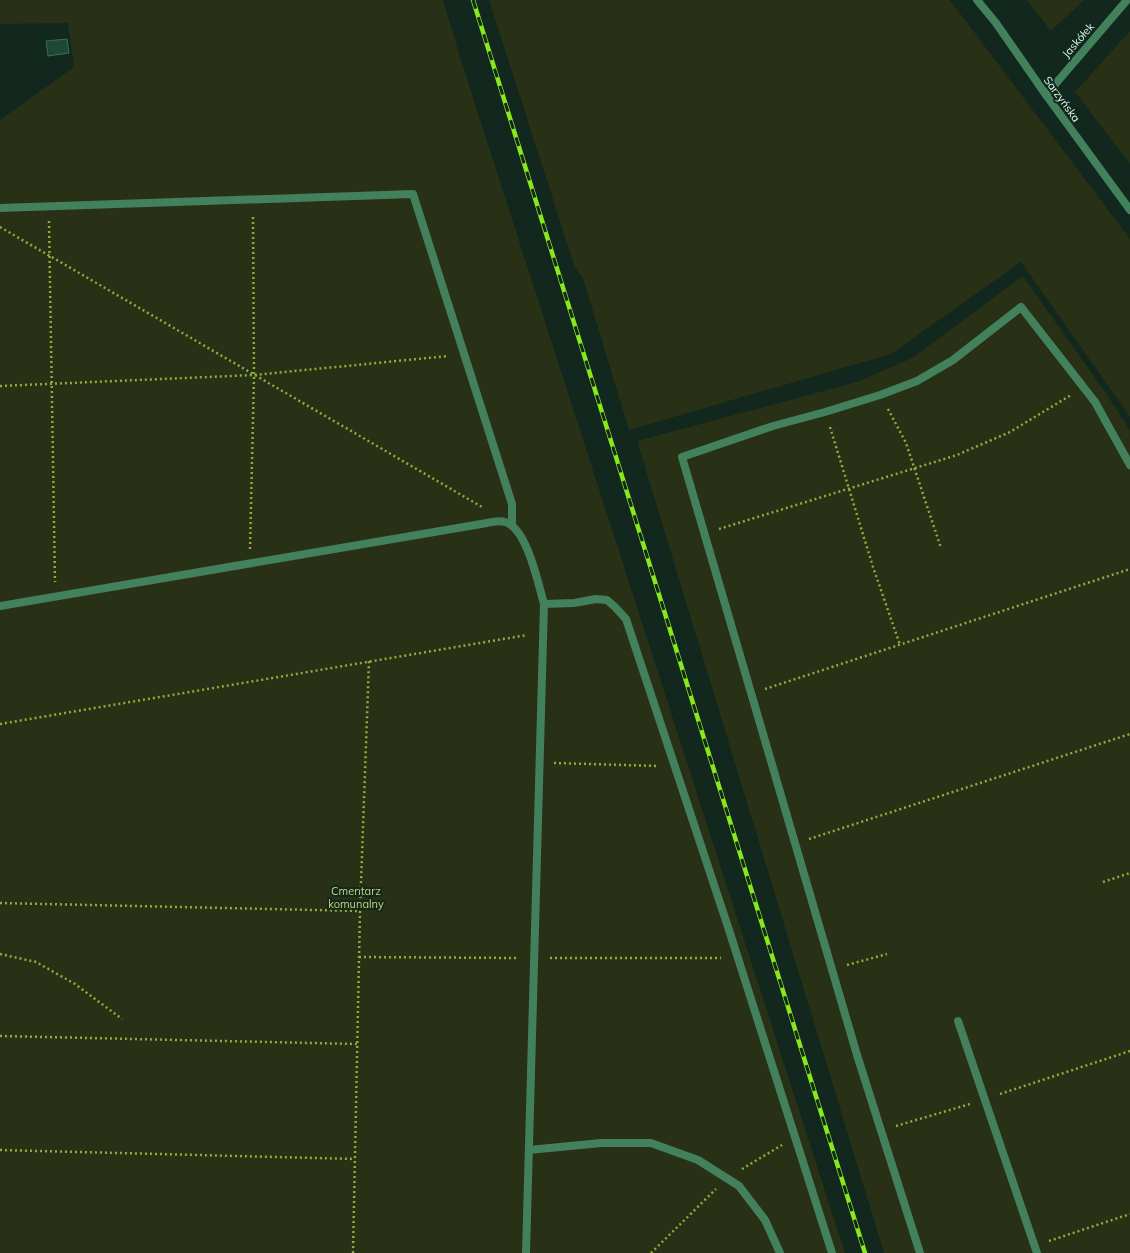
<svg xmlns="http://www.w3.org/2000/svg" width="1130" height="1253" font-family="Mulish,sans-serif">
  <rect width="100%" height="100%" fill="#12271d"/>
  <g fill="#283016">
    <path d="M0 0H443L466 76 845 1253H0V120L74 67 68 23 0 24Z"/>
    <path d="M489 0H949L956 8 1130 239V417L1021 262 891 354 629 430 583 278 575 268Z"/>
    <path d="M1027 0H1084L1051 31Z"/>
    <path d="M1130 31V164L1075 92Z"/>
    <path d="M1023 276 1103 389 1130 430V1253H884L637 441 857 382 912 358Z"/>
  </g>
  <path fill="#204636" stroke="#357056" d="M67 39 69 53 48 56 46 41Z"/>
  <g fill="none" stroke-linecap="round" stroke-linejoin="round">
    <g stroke="#8caf3c" stroke-width="2.5" stroke-dasharray="2 3" stroke-linecap="butt">
      <path d="M49 221 55 582"/>
      <path d="M0 227 482 507"/>
      <path d="M0 386 254 375 448 356"/>
      <path d="M888 409 906 443 941 548"/>
      <path d="M830 427 873 567 900 645"/>
      <path d="M719 529 957 455 1010 432 1071 395"/>
      <path d="M250 549 254 375 253 214"/>
      <path d="M765 689 1130 569"/>
      <path d="M0 724 527 635"/>
      <path d="M554 763 659 766"/>
      <path d="M809 839 1130 734"/>
      <path d="M1103 882 1130 873"/>
      <path d="M0 903 360 911"/>
      <path d="M0 954 36 962 75 984 122 1019"/>
      <path d="M359 957 519 958"/>
      <path d="M550 958H721"/>
      <path d="M847 965 887 954"/>
      <path d="M0 1036 357 1044"/>
      <path d="M1000 1094 1130 1051"/>
      <path d="M896 1126 970 1104"/>
      <path d="M0 1150 355 1159"/>
      <path d="M742 1169 782 1145"/>
      <path d="M1049 1241 1130 1214"/>
      <path d="M353 1253 360 911 369 661"/>
      <path d="M651 1253 716 1189"/>
    </g>
    <g stroke="#42815c" stroke-width="8">
      <path d="M0 208 413 194 512 504V525"/>
      <path d="M0 606 487 523C492 522 500 520 505 522 527 528 538 583 544 604L574 603 596 599 607 600 615 607 626 619 729 930 832 1253"/>
      <path d="M958 1021 1037 1253"/>
      <path d="M529 1150 601 1143H651L698 1160 739 1186 765 1220 780 1253"/>
      <path d="M526 1253 544 604"/>
      <path d="M920 1253 857 1055 682 457 773 426 825 412 880 395 917 381 953 360 1021 307 1095 402 1130 465"/>
    </g>
    <g stroke="#42815c" stroke-width="8">
      <path d="M977 0 996 23 1046 95 1130 210"/>
      <path d="M1046 95 1127 0"/>
    </g>
    <g stroke="#88e81b" stroke-width="4.5">
      <path id="rail" d="M473 0 865 1253"/>
    </g>
    <use href="#rail" stroke="#12271d" stroke-width="3" stroke-dasharray="9" stroke-linecap="butt"/>
  </g>
  <g text-anchor="middle" dominant-baseline="central" stroke-width="4" stroke-linejoin="round" paint-order="stroke">
    <g font-size="11" fill="#dcfceb" stroke="#12271d">
      <text transform="translate(1078 40) rotate(-49)">Jaskółek</text>
      <text transform="translate(1062 99) rotate(54)">Sarzyńska</text>
    </g>
    <g font-size="11" fill="#c9d56e" stroke="#12271d">
      <text x="356" y="891">Cmentarz<tspan x="356" dy="13">komunalny</tspan></text>
    </g>
  </g>
</svg>
